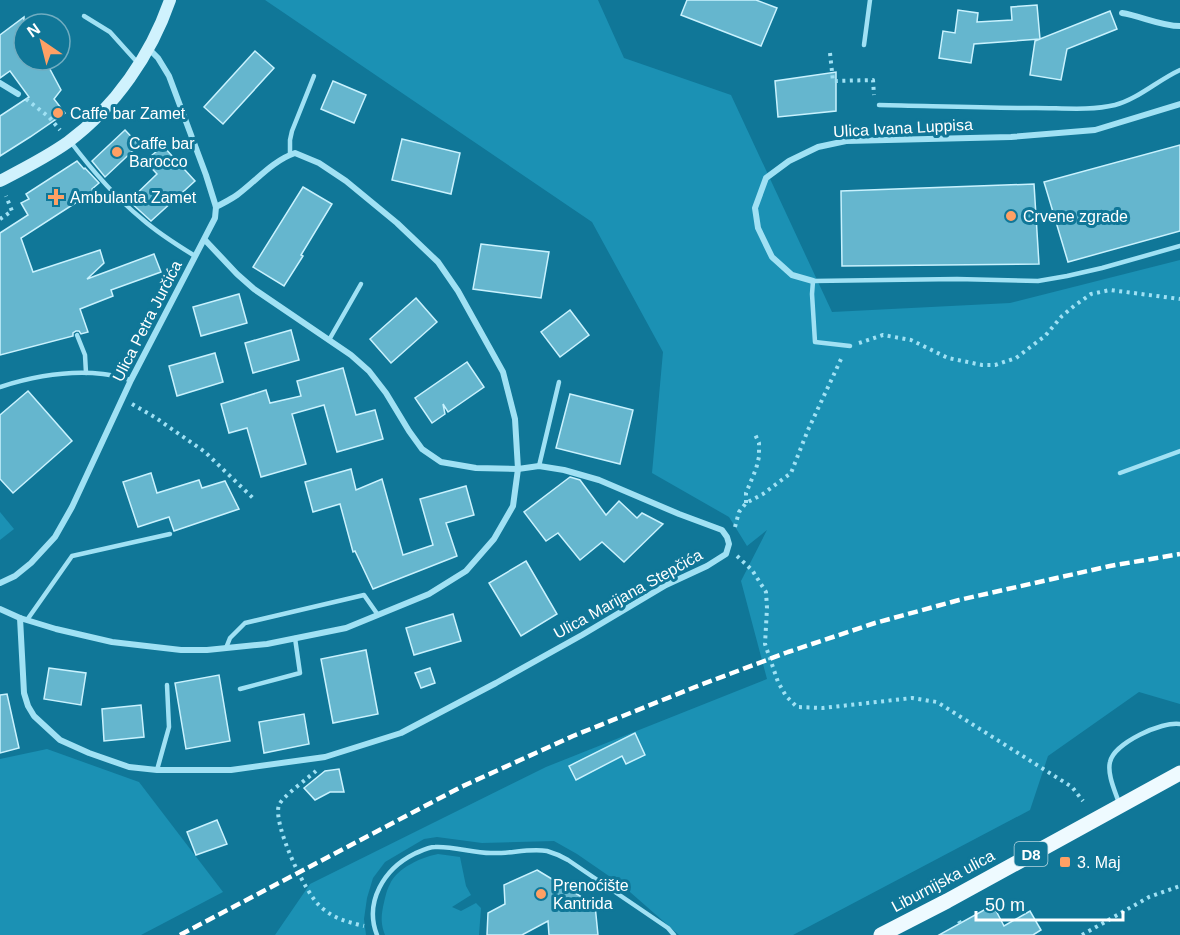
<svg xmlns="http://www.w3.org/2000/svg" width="1180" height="935" font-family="Arial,sans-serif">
  <rect width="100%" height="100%" fill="#107798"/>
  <g fill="#1b91b4">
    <path d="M265 0H598L624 58 731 95 832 312 1010 303 1180 260V704L1139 692 1048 756 1030 810 793 935H679L622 885 577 854 554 841 482 843 437 837 424 839 385 862 373 878 367 898 364 919 366 935H275L310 884 546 767 767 679 741 581 767 530 747 546 729 517 652 473 663 352 592 222Z"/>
    <path d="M0 512 14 529 0 540Z"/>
    <path d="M47 749 139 782 223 892 141 935H0V759Z"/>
    <path d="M438 854 460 857 466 886 471 895 452 907 461 911 476 903 481 908 479 935H385C381 925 381 917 383 907 385 899 386 891 390 884 397 868 422 857 438 854Z"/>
  </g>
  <g fill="#65b6ce" stroke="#c9f2fe" stroke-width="1.5">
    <path d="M687 0H756L777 8 761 46 681 15Z"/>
    <path d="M1037 5 1040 39 1110 11 1117 29 1067 49 1061 80 1030 75 1035 41 1040 39 974 44 971 63 939 58 943 31 955 33 958 10 978 13 977 22 1012 20 1011 7Z"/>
    <path d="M24 17V60H45L61 90 54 99 65 113 30 137 0 156V116L29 97 10 71 0 78V35Z"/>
    <path d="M255 51 274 68 223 124 204 107Z"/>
    <path d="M836 72V111L778 117 775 81Z"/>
    <path d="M333 81 366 95 354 123 321 109Z"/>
    <path d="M125 130 139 145 105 177 92 161Z"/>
    <path d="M402 139 460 153 451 194 392 180Z"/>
    <path d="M1180 145V231L1068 262 1044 182Z"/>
    <path d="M163 146 195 181 151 221 129 201 157 174 145 161Z"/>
    <path d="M77 161 84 169 85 168 99 183 92 189 94 191 21 238 33 272 100 250 104 263 87 279 154 254 161 272 111 290 113 296 80 309 88 332 81 334 79 331H76L73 333V336L0 355V233L28 215 21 203 29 199 26 194Z"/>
    <path d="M1034 184 1039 264 842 266 841 191Z"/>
    <path d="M303 187 332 204 301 255 303 256 284 286 253 267Z"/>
    <path d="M481 244 549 252 541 298 473 289Z"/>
    <path d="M239 294 247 323 201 336 193 307Z"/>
    <path d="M416 298 437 322 391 363 370 339Z"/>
    <path d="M570 310 589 335 560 357 541 332Z"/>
    <path d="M291 330 299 360 253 373 245 343Z"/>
    <path d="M215 353 223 382 177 396 169 366Z"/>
    <path d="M467 362 484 387 448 412 443 404 445 414 432 423 415 398Z"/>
    <path d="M343 368 356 415 375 410 383 439 337 452 324 405 292 414 306 464 261 477 247 428 229 433 221 404 266 390 270 403 301 396 297 381Z"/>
    <path d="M28 391 72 441 13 493 0 479V415Z"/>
    <path d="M570 394 633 410 620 464 556 448Z"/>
    <path d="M351 469 356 490 382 479 403 555 433 545 420 499 466 486 474 515 446 523 457 556 373 589 355 551 353 552 340 504 313 512 305 482Z"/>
    <path d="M151 473 157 493 199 480 202 488 225 481 239 509 174 531 169 517 138 527 123 482Z"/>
    <path d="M570 477 580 480 606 515 619 501 637 518 642 513 663 524 624 562 602 542 580 560 558 533 546 541 524 512Z"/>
    <path d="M526 561 557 614 521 636 489 583Z"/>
    <path d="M453 614 461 641 414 655 406 628Z"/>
    <path d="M366 650 378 714 333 723 321 659Z"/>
    <path d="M49 668 86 673 81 705 44 699Z"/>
    <path d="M430 668 435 683 421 688 415 673Z"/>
    <path d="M219 675 230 741 186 749 175 683Z"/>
    <path d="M7 694 19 748 0 753V695Z"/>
    <path d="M141 705 144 737 104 741 102 709Z"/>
    <path d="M304 714 309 744 264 753 259 722Z"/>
    <path d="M635 733 645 755 626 764 622 756 576 780 569 766Z"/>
    <path d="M339 769 344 792H330L315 800 304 788 325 771Z"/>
    <path d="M217 820 227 844 196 855 187 832Z"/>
    <path d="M537 870 595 905 598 935H549L548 921 522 935H487L488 913 505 904 504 885Z"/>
    <path d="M993 905 1004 926 1030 911 1041 930 1033 935H939Z"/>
  </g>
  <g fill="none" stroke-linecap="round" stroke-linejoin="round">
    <g stroke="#a0e1f4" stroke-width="4" stroke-dasharray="3 4.5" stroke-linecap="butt">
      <path d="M830 53 833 81 873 80 874 95"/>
      <path d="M26 99 49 117 60 130"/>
      <path d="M0 219 12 211 6 196"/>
      <path d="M859 343 883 335 911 340 948 358 982 365H995L1016 358 1045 336 1062 316 1074 306 1091 294 1110 290 1180 299"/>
      <path d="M132 404 156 418 205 452 255 500"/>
      <path d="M746 503V493L756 469 759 457V443L754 432"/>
      <path d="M735 527 739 512 746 503 763 494 791 473 808 430 842 357"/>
      <path d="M737 556 752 570 766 592 767 608 765 644 778 682 786 696 797 707 823 708 912 698 937 702 1072 787 1083 801"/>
      <path d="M316 771C308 778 282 797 279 805 272 823 306 896 322 908 335 919 348 922 364 926"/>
      <path d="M959 921 960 923"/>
      <path d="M1082 935 1149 897 1180 886"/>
    </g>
    <g stroke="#a0e1f4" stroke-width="4.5">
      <path d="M84 16 110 32 137 62"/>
      <path d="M864 45 870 0"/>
      <path d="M879 105C932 106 984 108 1036 108 1062 108 1090 111 1115 105 1138 99 1158 80 1180 70"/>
      <path d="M70 141C91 169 115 197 142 219 158 233 177 245 195 256"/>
      <path d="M290 155V140L292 131 314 76"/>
      <path d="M77 335 85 355 86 373"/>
      <path d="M329 340 361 284"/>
      <path d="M850 346 815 342 812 294 813 281 957 279 1038 281 1067 276 1102 268 1180 246"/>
      <path d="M0 387C34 376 68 370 103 374 112 375 122 378 131 380"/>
      <path d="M539 466 559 382"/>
      <path d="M1120 473 1180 451"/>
      <path d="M27 620 72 556 170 534"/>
      <path d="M226 648 230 638 245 623 364 595 378 615"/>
      <path d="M240 689 300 673 295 638"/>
      <path d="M157 770 169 727 167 685"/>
      <path d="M1119 803C1115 791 1107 774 1110 762 1114 743 1162 721 1180 724"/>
      <path d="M377 935C364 902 384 869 414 854 421 851 428 847 435 847 454 846 472 853 491 853 509 854 529 848 547 851 554 853 561 856 568 860L668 928 674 935"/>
    </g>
    <g stroke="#a0e1f4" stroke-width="6">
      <path d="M1122 13C1141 16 1161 26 1180 26"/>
      <path d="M0 83 18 94"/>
      <path d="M813 281 792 275 772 257 758 228 755 208 766 178 789 161 818 147 846 141 1011 137 1095 130 1180 104"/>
      <path d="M0 583 15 576 31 563 55 537 72 507 131 380 215 218 216 207 206 175 169 76 158 58 149 49"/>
      <path d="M0 609 20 618 56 629 112 642 181 650H207L267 644 346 628 429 594 466 571 494 539 513 506 518 469 515 419 503 372 458 291 438 262 397 223 346 181 319 163 295 153C272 161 256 181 237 195 230 200 223 203 216 207"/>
      <path d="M20 618 24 693 28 706 34 716 60 740 89 753 129 767 157 770H231L325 757 401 733 496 683 582 635 666 585 707 566 726 554 729 544 727 537 722 530 679 514 599 480 564 470 539 466 518 469 476 468 441 462 422 449 409 431 386 393 369 371 351 355 254 289 237 274 205 240"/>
    </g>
    <path stroke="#d0f2fd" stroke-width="12" d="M0 181C23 169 47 157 68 142 115 107 151 55 170 0"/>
    <path stroke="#eefaff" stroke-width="15" d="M881 935 947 901 1180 773"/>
    <path stroke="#fff" stroke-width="4.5" stroke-dasharray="10 4.5" stroke-linecap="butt" d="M180 935 461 787 573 736 695 687 788 652 875 623 959 600 1110 566 1180 554"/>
  </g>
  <g fill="#ffa064" stroke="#107798" stroke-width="2">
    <circle cx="58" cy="113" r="6"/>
    <circle cx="117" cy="152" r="6"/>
    <path d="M53 188h6v6h6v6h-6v6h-6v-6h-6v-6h6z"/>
    <circle cx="1011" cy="216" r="6"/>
    <rect x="1059" y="856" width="12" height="12" rx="3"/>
    <circle cx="541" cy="894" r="6"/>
  </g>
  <g text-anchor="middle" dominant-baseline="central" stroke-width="6" stroke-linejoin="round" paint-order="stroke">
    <rect fill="#107798" stroke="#b7d6e0" stroke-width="1.5" x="1014.5" y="842" width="33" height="24" rx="4.5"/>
    <g font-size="15" font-weight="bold" fill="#fff">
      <text x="1031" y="854">D8</text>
    </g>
    <g font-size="16" fill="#fff" stroke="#107798" text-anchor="start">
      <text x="70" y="113">Caffe bar Zamet</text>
      <text x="129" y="143">Caffe bar<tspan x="129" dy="18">Barocco</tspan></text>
      <text x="70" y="197">Ambulanta Zamet</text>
      <text x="1023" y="216">Crvene zgrade</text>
      <text x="1077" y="862">3. Maj</text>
      <text x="553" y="885">Prenoćište<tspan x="553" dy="18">Kantrida</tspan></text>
    </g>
    <g font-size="16" fill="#fff" stroke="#107798">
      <text transform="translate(903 128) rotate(-3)">Ulica Ivana Luppisa</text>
      <text transform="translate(147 321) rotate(-63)">Ulica Petra Jurčića</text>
      <text transform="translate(628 594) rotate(-29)">Ulica Marijana Stepčića</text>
      <text transform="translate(943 881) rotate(-28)">Liburnijska ulica</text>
    </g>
  </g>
  <g transform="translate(42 42) rotate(325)"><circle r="28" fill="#107798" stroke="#70adc1" stroke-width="1.5"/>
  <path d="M0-4.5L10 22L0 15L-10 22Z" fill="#ffa064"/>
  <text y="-9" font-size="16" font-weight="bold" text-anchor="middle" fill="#ffffff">N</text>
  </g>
  <path d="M976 911v9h147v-9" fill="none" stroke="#ffffff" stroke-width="3"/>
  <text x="985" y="911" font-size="18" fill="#ffffff" stroke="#107798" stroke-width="4.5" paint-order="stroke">50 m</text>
</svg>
